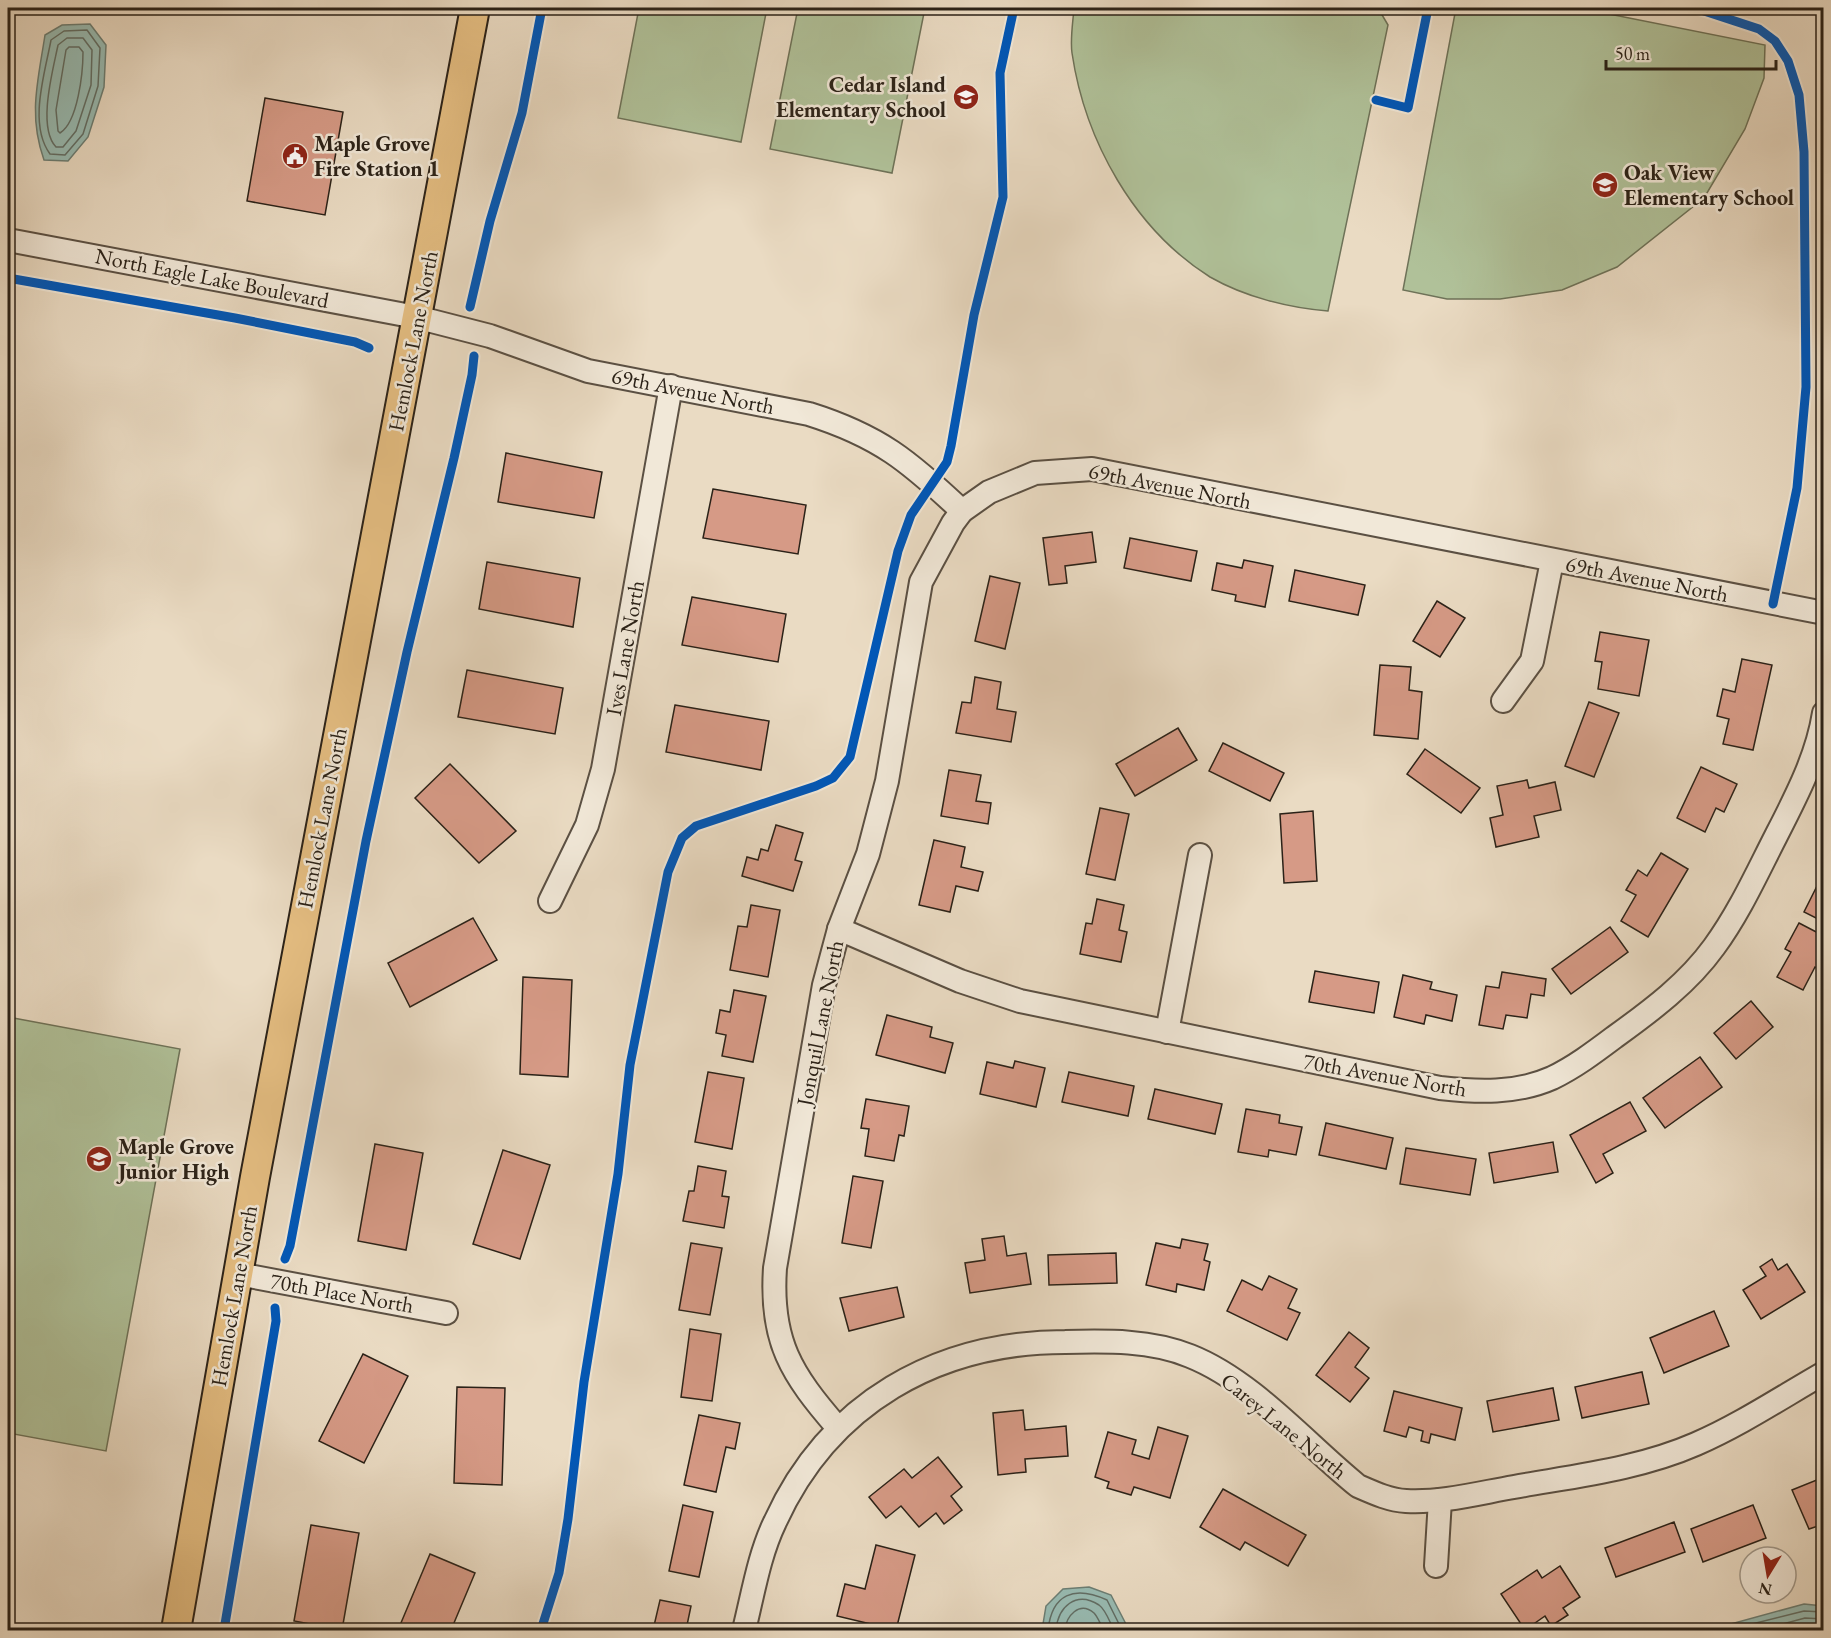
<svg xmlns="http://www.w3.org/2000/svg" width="1831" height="1638" font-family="'EB Garamond',serif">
  <rect width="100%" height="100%" fill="#eadbc3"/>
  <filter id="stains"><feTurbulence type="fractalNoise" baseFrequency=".00333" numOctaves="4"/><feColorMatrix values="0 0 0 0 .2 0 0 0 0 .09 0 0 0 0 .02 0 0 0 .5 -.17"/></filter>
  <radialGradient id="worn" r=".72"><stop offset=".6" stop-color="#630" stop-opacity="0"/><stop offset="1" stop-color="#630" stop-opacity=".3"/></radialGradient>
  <g fill="#b0c199" stroke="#6e7258" stroke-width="1.5">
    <path d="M639 8H767L741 142 618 118Z"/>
    <path d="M798 8H925L892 173 770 149Z"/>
    <path d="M1074 8H1378L1388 25 1328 311C1289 308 1245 297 1210 277 1134 229 1085 141 1072 53 1070 39 1073 22 1074 8Z"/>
    <path d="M1456 8H1579L1765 45 1764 78 1745 129 1704 198 1617 267 1562 290 1500 299H1447L1403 290Z"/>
    <path d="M8 1017 180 1049 106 1451 8 1433Z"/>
  </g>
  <g fill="#98bbb2" stroke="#6c7e74" stroke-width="1.5">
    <path d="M90 24 106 45 104 87 88 137 68 161 44 160C28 115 38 81 45 35L62 25Z"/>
    <path d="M1089 1587 1111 1595 1129 1630H1042L1046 1606 1063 1589Z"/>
    <path d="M1804 1604 1823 1606V1630H1709Z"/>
  </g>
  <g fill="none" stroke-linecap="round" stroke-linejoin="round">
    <g stroke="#626e65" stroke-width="1.5">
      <path d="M87 30 100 48 98 86 83 134 65 155 50 154C28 124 45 73 51 40L64 31Z"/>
      <path d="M67 38H83L92 50 91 85 76 131 63 147H56C37 127 53 70 58 45Z"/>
      <path d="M69 47H79L83 52C83 72 78 122 60 133L58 131 56 110 66 50Z"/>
      <path d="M1048 1630C1052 1594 1074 1585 1107 1600L1122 1630"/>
      <path d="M1056 1630C1058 1607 1076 1590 1099 1605 1106 1610 1110 1623 1114 1630"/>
      <path d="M1065 1630C1066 1617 1079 1600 1094 1613 1098 1617 1101 1626 1104 1630"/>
      <path d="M1728 1630 1804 1611 1824 1612"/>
      <path d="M1760 1630 1805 1618 1824 1619"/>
    </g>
  </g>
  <g fill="#d69a86" stroke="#2b2218" stroke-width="1.5">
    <path d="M265 98 343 112 325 215 247 201Z"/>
    <path d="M506 453 602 472 594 518 498 502Z"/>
    <path d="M713 489 806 505 798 554 703 538Z"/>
    <path d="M1092 532 1096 562 1065 566 1067 583 1049 585 1043 538Z"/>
    <path d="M1130 538 1197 551 1191 581 1124 568Z"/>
    <path d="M1244 560 1273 566 1265 607 1235 601 1236 595 1212 590 1217 563 1242 568Z"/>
    <path d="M487 562 580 578 573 627 479 609Z"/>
    <path d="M1295 570 1365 585 1358 615 1289 601Z"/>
    <path d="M990 576 1020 583 1005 649 975 641Z"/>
    <path d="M692 597 786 614 778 662 682 645Z"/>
    <path d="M1437 601 1465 618 1440 657 1413 641Z"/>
    <path d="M1600 632 1649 640 1639 696 1598 689 1602 662 1595 661Z"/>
    <path d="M1742 659 1772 665 1753 750 1723 744 1729 719 1717 716 1723 689 1735 692Z"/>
    <path d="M1380 665 1411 667 1409 690 1422 692 1418 739 1374 735Z"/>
    <path d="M467 670 563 688 555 734 458 717Z"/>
    <path d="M975 677 1001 682 997 709 1016 712 1011 742 956 733 962 702 971 703Z"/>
    <path d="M1589 702 1619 713 1594 777 1565 766Z"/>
    <path d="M675 705 769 721 761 770 666 752Z"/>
    <path d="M1178 728 1197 760 1135 796 1116 764Z"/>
    <path d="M1223 743 1284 773 1270 801 1209 771Z"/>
    <path d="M1425 749 1480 788 1461 813 1407 774Z"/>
    <path d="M450 764 516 831 479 863 415 798Z"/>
    <path d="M1701 767 1737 784 1724 812 1716 808 1705 832 1677 818Z"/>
    <path d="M949 770 981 775 976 801 991 803 988 824 941 816Z"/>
    <path d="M1527 780 1529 788 1555 782 1561 810 1534 816 1539 837 1496 847 1490 818 1503 815 1497 786Z"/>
    <path d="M1100 808 1129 814 1115 880 1086 874Z"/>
    <path d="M1313 811 1317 881 1284 883 1280 814Z"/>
    <path d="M776 825 803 833 795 860 802 862 793 891 742 876 747 857 758 860 761 849 768 851Z"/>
    <path d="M934 840 965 847 961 867 983 872 978 891 956 886 950 912 919 905Z"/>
    <path d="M1661 853 1688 869 1648 937 1621 921 1636 895 1626 890 1638 870 1647 876Z"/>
    <path d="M1824 872V922L1804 912Z"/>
    <path d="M1097 899 1124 905 1119 930 1127 932 1121 962 1080 954 1086 923 1092 924Z"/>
    <path d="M751 905 780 910 768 977 730 970 738 926 747 927Z"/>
    <path d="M473 918 497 960 410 1007 388 963Z"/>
    <path d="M1799 923 1824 936V969L1822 971 1815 967 1803 990 1777 977 1791 952 1785 949Z"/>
    <path d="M1610 927 1628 952 1571 994 1552 969Z"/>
    <path d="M1315 971 1379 982 1374 1013 1309 1002Z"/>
    <path d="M1502 972 1546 979 1544 996 1531 994 1527 1018 1506 1015 1503 1029 1479 1025 1486 986 1499 988Z"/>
    <path d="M1403 975 1432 982 1430 989 1457 995 1452 1021 1426 1015 1424 1024 1394 1017Z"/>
    <path d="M523 977 572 980 568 1077 520 1074Z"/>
    <path d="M734 990 766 996 753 1062 722 1056 726 1035 716 1033 720 1010 730 1012Z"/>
    <path d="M1751 1001 1773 1027 1736 1059 1714 1033Z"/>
    <path d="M887 1015 932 1027 930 1037 953 1043 945 1073 876 1055Z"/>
    <path d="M1700 1057 1722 1087 1665 1128 1643 1098Z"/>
    <path d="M1015 1061 1045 1068 1036 1107 980 1094 987 1062 1013 1068Z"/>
    <path d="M708 1072 744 1078 732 1149 695 1142Z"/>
    <path d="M1069 1072 1134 1086 1128 1116 1062 1102Z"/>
    <path d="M1155 1089 1222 1104 1215 1134 1148 1119Z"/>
    <path d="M866 1099 909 1106 904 1136 899 1135 894 1161 865 1156 869 1129 861 1128Z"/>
    <path d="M1630 1102 1646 1131 1603 1154 1613 1173 1596 1183 1570 1135Z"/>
    <path d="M1246 1109 1280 1115 1279 1123 1302 1127 1296 1155 1269 1150 1268 1157 1238 1152Z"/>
    <path d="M1326 1123 1393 1138 1386 1169 1319 1155Z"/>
    <path d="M1553 1142 1558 1172 1494 1183 1489 1153Z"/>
    <path d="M375 1144 423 1153 406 1250 358 1241Z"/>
    <path d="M1406 1148 1476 1159 1470 1195 1400 1184Z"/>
    <path d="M503 1150 550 1165 520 1259 473 1244Z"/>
    <path d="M698 1166 726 1171 722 1196 729 1197 724 1228 683 1221 689 1191H694Z"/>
    <path d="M853 1176 883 1181 871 1248 842 1243Z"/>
    <path d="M1004 1236 1007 1256 1026 1253 1031 1284 970 1293 965 1263 985 1260 982 1239Z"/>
    <path d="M1182 1239 1208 1244 1204 1260 1210 1262 1204 1290 1177 1284 1176 1292 1146 1285 1156 1243 1180 1248Z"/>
    <path d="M691 1243 722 1248 710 1315 679 1310Z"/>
    <path d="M1116 1253 1117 1283 1049 1285 1048 1255Z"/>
    <path d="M1772 1259 1778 1270 1787 1264 1805 1292 1761 1319 1743 1290 1766 1276 1760 1267Z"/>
    <path d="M1269 1276 1297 1289 1288 1308 1300 1313 1287 1340 1227 1311 1242 1280 1262 1290Z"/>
    <path d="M897 1287 904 1317 849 1331 840 1298Z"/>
    <path d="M1714 1311 1729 1346 1664 1373 1650 1338Z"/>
    <path d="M690 1329 721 1334 712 1401 681 1397Z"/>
    <path d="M1349 1332 1369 1348 1355 1367 1369 1378 1350 1402 1316 1375Z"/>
    <path d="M363 1354 408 1376 364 1463 319 1441Z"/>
    <path d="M1642 1372 1649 1404 1582 1418 1575 1387Z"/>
    <path d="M457 1387 505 1388 502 1485 454 1483Z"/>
    <path d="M1553 1388 1559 1420 1493 1432 1487 1401Z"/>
    <path d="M1394 1391 1462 1408 1455 1440 1431 1434 1429 1443 1421 1441 1423 1431 1409 1427 1406 1437 1384 1431Z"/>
    <path d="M1023 1410 1025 1430 1066 1426 1068 1456 1025 1459 1026 1472 998 1475 993 1413Z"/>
    <path d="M699 1415 740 1423 735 1449 726 1447 716 1492 684 1485Z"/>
    <path d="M1158 1427 1188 1436 1170 1498 1134 1487 1131 1495 1107 1488 1109 1482 1095 1477 1108 1432 1136 1440 1132 1454 1149 1459Z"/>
    <path d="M938 1457 962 1487 951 1496 962 1510 944 1524 936 1513 919 1527 901 1506 886 1518 869 1497 904 1469 912 1478Z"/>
    <path d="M1824 1477V1524L1809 1529 1792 1490Z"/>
    <path d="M1223 1489 1306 1535 1288 1566 1245 1542 1240 1550 1200 1527Z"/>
    <path d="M683 1505 713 1512 699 1577 669 1571Z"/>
    <path d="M1753 1505 1766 1538 1703 1562 1691 1529Z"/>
    <path d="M1674 1522 1685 1552 1616 1577 1605 1548Z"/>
    <path d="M311 1525 359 1533 342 1630 294 1621Z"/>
    <path d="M876 1545 915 1555 896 1630 837 1616 845 1584 865 1589Z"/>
    <path d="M430 1554 475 1573 451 1630H398Z"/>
    <path d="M1560 1566 1580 1597 1563 1608 1568 1615 1551 1626 1545 1616 1525 1630 1501 1594 1537 1570 1542 1578Z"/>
    <path d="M660 1600 691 1606 686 1630H653Z"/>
  </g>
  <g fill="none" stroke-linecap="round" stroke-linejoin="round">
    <g stroke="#5b5043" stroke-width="26">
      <g id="minor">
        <path d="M8 240 416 317 490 336 588 371 809 414C879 436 909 461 962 511"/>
        <path d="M1503 701 1532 661 1552 561"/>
        <path d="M550 901 587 825 603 769 671 386"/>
        <path d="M839 929 960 981 1020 1001 1440 1088C1477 1092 1516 1094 1552 1078 1575 1067 1596 1051 1616 1036 1652 1010 1688 983 1714 947 1739 913 1757 873 1776 836 1796 797 1817 757 1824 713"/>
        <path d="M1167 1032 1200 855"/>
        <path d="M238 1274 446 1313"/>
        <path d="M838 1428C791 1374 770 1341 775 1268L824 985 839 929 868 854 887 781 921 582 953 523 962 511 989 492 1035 473 1092 469 1824 613"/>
        <path d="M1436 1566 1440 1500"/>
        <path d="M744 1630C753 1594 759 1555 775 1522 829 1403 937 1342 1065 1342 1107 1341 1151 1340 1190 1356 1253 1381 1306 1444 1358 1486 1374 1493 1389 1500 1406 1501 1442 1503 1479 1493 1514 1487 1575 1476 1639 1469 1696 1444 1740 1425 1782 1397 1824 1373"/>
      </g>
    </g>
    <g stroke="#2b2218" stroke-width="32">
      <path id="major" d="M176 1630 255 1177 475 8"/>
    </g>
    <use href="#minor" stroke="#f1e8d8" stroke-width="22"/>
    <use href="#major" stroke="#e5be82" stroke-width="28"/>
    <g stroke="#f1e8d8" stroke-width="13">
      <g id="cycleway">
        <path d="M1695 8 1759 29 1775 41 1788 61 1799 95 1804 152 1806 387 1797 488 1773 604"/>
        <path d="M1376 100 1408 108 1428 8"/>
        <path d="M8 278 235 318 355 342 369 348"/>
        <path d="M470 307 490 221 522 113 542 8"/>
        <path d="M285 1259 290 1246 366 841 407 652 454 458 472 375 474 356"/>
        <path d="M224 1630 276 1321 275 1308"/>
        <path d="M541 1630 559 1573 568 1519 584 1382 618 1174 630 1065 668 872 682 838 696 826 816 786 833 778 850 757 898 551 911 515 947 462 951 446 974 315 1003 197 1000 73 1014 8"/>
      </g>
    </g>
    <use href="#cycleway" stroke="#0057b8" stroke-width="9"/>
  </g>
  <defs>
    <g id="school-disc" transform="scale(1.35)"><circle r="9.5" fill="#8f2418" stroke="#f1e8d8"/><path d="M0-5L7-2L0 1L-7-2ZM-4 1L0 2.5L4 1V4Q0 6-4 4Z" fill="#fff"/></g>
    <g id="civic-disc" transform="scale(1.35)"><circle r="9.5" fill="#8f2418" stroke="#f1e8d8"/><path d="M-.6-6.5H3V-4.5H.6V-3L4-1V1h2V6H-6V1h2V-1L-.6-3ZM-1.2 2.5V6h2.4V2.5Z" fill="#fff"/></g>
  </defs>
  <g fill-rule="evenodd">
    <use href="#school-disc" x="966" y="97"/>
    <use href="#civic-disc" x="295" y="156"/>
    <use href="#school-disc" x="1605" y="185"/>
    <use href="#school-disc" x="99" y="1159"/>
  </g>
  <g text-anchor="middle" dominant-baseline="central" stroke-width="5" stroke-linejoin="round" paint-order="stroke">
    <g font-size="22" font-weight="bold" fill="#2b2218" stroke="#f1e8d8" text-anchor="start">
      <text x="946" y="84" text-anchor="end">Cedar Island<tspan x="946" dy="25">Elementary School</tspan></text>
      <text x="314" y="143">Maple Grove<tspan x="314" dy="25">Fire Station 1</tspan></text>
      <text x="1624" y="172">Oak View<tspan x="1624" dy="25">Elementary School</tspan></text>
      <text x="118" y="1146">Maple Grove<tspan x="118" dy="25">Junior High</tspan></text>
    </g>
    <g font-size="22" fill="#2b2218" stroke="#f1e8d8">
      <text transform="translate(212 278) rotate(11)">North Eagle Lake Boulevard</text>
      <text transform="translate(413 341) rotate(-79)">Hemlock Lane North</text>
      <text transform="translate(693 391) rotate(11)">69th Avenue North</text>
      <text transform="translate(1170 486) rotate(11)">69th Avenue North</text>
      <text transform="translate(1647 579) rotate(11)">69th Avenue North</text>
      <text transform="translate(625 648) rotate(-80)">Ives Lane North</text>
      <text transform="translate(322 818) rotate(-79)">Hemlock Lane North</text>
      <text transform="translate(820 1023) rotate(-79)">Jonquil Lane North</text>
      <text transform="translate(1385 1075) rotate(10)">70th Avenue North</text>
      <text transform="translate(342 1293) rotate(10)">70th Place North</text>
      <text transform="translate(234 1296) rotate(-80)">Hemlock Lane North</text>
      <text transform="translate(1284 1426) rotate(39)">Carey Lane North</text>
    </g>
  </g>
  <rect width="1831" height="1638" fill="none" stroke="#eadbc3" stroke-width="30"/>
  <rect x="9" y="9" width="1813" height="1620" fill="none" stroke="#2b2218" stroke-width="3"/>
  <rect x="15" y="15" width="1801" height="1608" fill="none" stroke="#2b2218" stroke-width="1.5"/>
  <g transform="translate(1768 1575) rotate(191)"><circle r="28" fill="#f1e8d8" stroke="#a2998b" stroke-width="1.5"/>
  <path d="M0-4.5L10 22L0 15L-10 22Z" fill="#8f2418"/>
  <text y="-9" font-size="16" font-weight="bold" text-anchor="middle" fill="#2b2218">N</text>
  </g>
  <path d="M1606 60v9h170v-9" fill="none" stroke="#2b2218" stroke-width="3"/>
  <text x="1615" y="60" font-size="18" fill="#2b2218" stroke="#f1e8d8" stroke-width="4.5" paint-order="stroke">50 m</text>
  <rect width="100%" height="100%" filter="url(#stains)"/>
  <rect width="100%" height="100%" fill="url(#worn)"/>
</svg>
